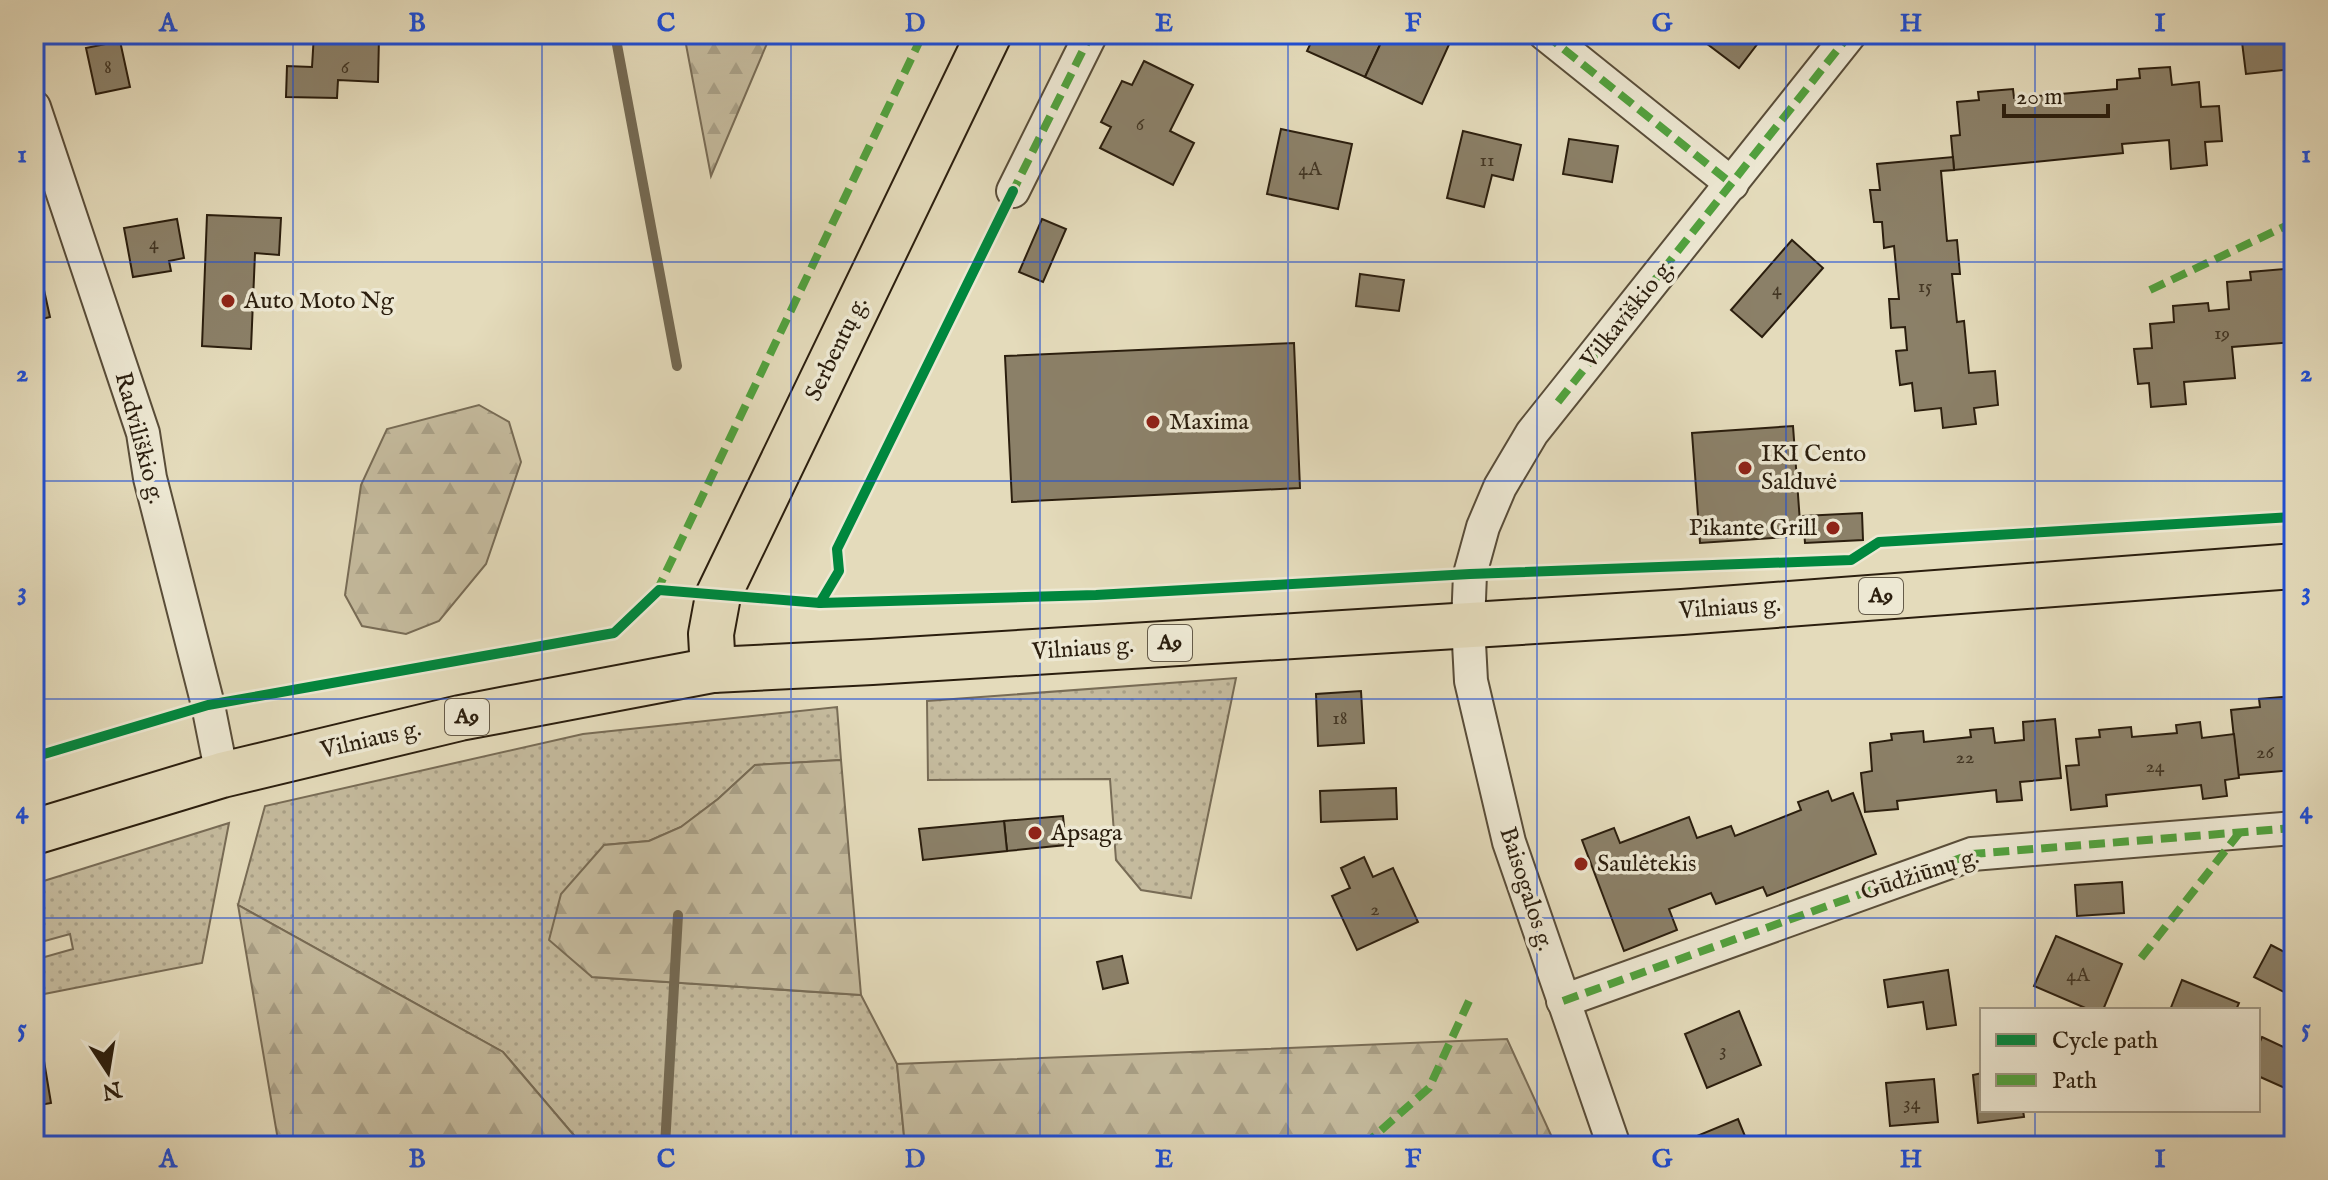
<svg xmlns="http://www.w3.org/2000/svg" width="2328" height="1180" font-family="'IM FELL English',serif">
  <defs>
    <pattern id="grass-dots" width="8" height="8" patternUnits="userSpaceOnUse" patternTransform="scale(2)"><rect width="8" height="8" fill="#c5bb9e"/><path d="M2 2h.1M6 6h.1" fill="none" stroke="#a9a087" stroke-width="1.8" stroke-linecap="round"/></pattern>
    <pattern id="forest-firs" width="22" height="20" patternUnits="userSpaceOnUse" patternTransform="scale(2)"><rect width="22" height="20" fill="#c5bb9e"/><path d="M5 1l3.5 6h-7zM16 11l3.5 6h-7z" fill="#a9a087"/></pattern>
  </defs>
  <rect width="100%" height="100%" fill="#e4dbbb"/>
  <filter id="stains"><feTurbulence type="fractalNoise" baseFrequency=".0025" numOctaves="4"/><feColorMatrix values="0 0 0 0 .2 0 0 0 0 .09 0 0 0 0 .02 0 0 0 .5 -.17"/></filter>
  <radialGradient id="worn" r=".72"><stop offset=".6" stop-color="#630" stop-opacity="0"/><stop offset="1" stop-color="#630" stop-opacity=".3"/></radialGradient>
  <g fill="url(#grass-dots)" stroke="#786c56" stroke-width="2">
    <path d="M1236 678 1191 898 1141 890 1116 860 1110 779 928 780 927 701Z"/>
    <path d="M837 707 841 760 755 765 718 799 681 827 649 841 604 845 592 977 861 995 897 1064 905 1146H583L503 1052 238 905 265 806 583 734Z"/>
    <path d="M229 823 202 963 34 996V960L73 949 70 934 34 944V884Z"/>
  </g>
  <g fill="url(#forest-firs)" stroke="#786c56" stroke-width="2">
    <path d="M684 34H771L711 176Z"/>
    <path d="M479 405 509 422 521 462 486 564 439 621 406 634 362 626 345 595 361 485 387 429Z"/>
    <path d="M841 760 861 995 592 977 549 940 561 894 604 845 649 841 681 827 718 799 755 765Z"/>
    <path d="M238 905 503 1052 583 1146H279Z"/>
    <path d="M1507 1039 1556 1146H905L897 1064Z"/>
  </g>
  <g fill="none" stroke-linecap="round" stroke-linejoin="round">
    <g stroke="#746952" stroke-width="10">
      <path d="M615 34 677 366"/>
      <path d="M665 1146 678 915"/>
    </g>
  </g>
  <g fill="#8b8068" stroke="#2b1e0e" stroke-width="2">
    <path d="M314 34 379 37 378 82 338 80 337 98 286 97 287 66 312 67Z"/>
    <path d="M1315 34H1385L1365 77 1307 51Z"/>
    <path d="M1385 34H1444L1452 38 1422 104 1365 77Z"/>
    <path d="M1694 34H1765L1739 68Z"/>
    <path d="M2241 34H2294V90L2292 69 2246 74Z"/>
    <path d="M120 41 130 87 96 94 86 48Z"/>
    <path d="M1144 61 1193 85 1170 131 1194 143 1173 185 1100 148 1111 127 1101 122 1122 81 1132 85Z"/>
    <path d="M2170 67 2172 85 2199 82 2201 107 2219 106 2222 141 2205 142 2207 165 2171 169 2169 140 2122 144 2123 153 1954 170 1951 136 1960 135 1957 102 1979 100 1978 92 2013 89 2014 98 2117 89V80L2140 78 2139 69Z"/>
    <path d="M1281 129 1352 144 1338 209 1267 194Z"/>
    <path d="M1463 131 1521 145 1513 180 1492 175 1484 207 1447 198Z"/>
    <path d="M1569 139 1618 146 1612 182 1563 174Z"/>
    <path d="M1953 157 1954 170 1941 171 1947 241 1957 240 1960 274H1952L1957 322 1964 321 1969 373 1995 371 1998 405 1974 408 1976 424 1943 428 1941 408 1915 411 1912 383 1900 385 1896 351 1907 350 1905 327 1891 328 1889 299H1899L1894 246 1884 248 1882 222H1874L1870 190H1880L1877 164Z"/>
    <path d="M207 215 281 218 279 255 255 253 251 349 202 346Z"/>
    <path d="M177 219 184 258 169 261 171 271 133 277 124 228Z"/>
    <path d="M1042 219 1066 229 1043 282 1019 272Z"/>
    <path d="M1792 240 1823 268 1762 337 1731 310Z"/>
    <path d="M2284 269V275L2294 274V342L2232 347 2235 378 2184 382 2186 404 2151 407 2149 383 2138 384 2134 349 2152 348 2150 324 2174 322 2173 306 2208 303 2209 311 2229 309 2227 282 2251 280 2250 272Z"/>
    <path d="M1360 274 1404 280 1399 311 1356 306Z"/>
    <path d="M42 281 50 317 34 321V283Z"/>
    <path d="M1294 343 1300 488 1012 502 1005 356Z"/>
    <path d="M1793 426 1801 536 1700 543 1692 433Z"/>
    <path d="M1862 513 1863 540 1805 543 1803 516Z"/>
    <path d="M1361 691 1364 743 1318 746 1316 694Z"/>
    <path d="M2294 696V770L2238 775 2231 710 2260 707 2259 699Z"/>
    <path d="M2055 719 2061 778 2020 782 2022 800 1997 802 1996 790 1897 801 1898 809 1865 812 1861 773 1872 771 1870 743 1892 740 1891 734 1923 731 1924 742 1971 737 1970 730 1993 728 1995 743 2024 740 2023 722Z"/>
    <path d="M2200 722 2202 738 2234 734 2239 778 2225 780 2227 796 2203 799 2201 785 2106 795 2107 806 2071 810 2066 766 2079 765 2076 739 2100 737 2099 730 2131 727 2132 737 2177 733 2176 725Z"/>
    <path d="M1396 788 1397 819 1321 822 1320 791Z"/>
    <path d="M1828 791 1832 801 1853 793 1876 854 1767 896 1763 887 1716 904 1711 893 1669 909 1677 930 1624 951 1582 840 1614 828 1620 843 1689 817 1697 838 1731 826 1735 836 1801 810 1798 802Z"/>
    <path d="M1063 816 1066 845 1007 851 1004 821Z"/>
    <path d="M1004 821 1007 851 923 860 919 829Z"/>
    <path d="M1364 857 1373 877 1393 868 1418 922 1357 950 1332 896 1350 888 1341 868Z"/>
    <path d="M2122 882 2124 913 2077 916 2075 885Z"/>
    <path d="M2056 936 2122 964 2103 1010H2090L2034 986Z"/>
    <path d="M2271 945 2294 957V992L2292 996 2254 977Z"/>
    <path d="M1122 956 1128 983 1103 989 1097 962Z"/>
    <path d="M1948 970 1956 1025 1927 1029 1923 1002 1888 1007 1884 980Z"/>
    <path d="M2182 980 2239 1003 2236 1010H2170Z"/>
    <path d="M1739 1011 1761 1065 1707 1088 1685 1034Z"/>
    <path d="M40 1037 51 1103 34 1106V1038Z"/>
    <path d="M2262 1037 2294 1052V1092L2258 1076V1046Z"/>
    <path d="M1982 1073V1110H2023L2024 1117 1978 1123 1973 1075Z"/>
    <path d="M1934 1079 1938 1122 1890 1126 1886 1083Z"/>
    <path d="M1738 1119 1749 1146H1695L1692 1138Z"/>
  </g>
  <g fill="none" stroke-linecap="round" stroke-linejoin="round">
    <g stroke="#594d39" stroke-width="36">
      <g id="minor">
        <path d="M1545 34 1732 184"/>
        <path d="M34 107 143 433 150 478 208 705 222 775"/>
        <path d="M1013 191 1091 34"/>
        <path d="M1563 1001 1972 854 2294 828"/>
        <path d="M1614 1146 1509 842 1471 681 1468 624 1470 574 1483 527 1500 487 1532 433 1850 34"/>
      </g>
    </g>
    <g stroke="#2b1e0e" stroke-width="48">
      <path id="primary" d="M713 670 711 634 718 596 989 34"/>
    </g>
    <g stroke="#2b1e0e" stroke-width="48">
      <path id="trunk" d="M34 832 222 775 460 718 713 670 872 662 1682 612 2294 566"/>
    </g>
    <use href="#minor" stroke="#ede8d3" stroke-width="32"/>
    <use href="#primary" stroke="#e4dbbb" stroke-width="44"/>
    <use href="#trunk" stroke="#e4dbbb" stroke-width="44"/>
    <g stroke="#51a23e" stroke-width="8" stroke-dasharray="16 8" stroke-linecap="butt">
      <path d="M1545 34 1732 184"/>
      <path d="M1011 195 1091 34"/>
      <path d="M2150 290 2294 222"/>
      <path d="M1558 402 1850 34"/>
      <path d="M656 593 923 34"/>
      <path d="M2141 958 2240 832"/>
      <path d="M1563 1001 1972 854 2294 828"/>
      <path d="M1363 1146 1429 1088 1469 1001"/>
    </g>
    <g stroke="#ede8d3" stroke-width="15">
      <g id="cycleway">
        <path d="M820 603 839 571 837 549 1013 191"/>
        <path d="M34 757 208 705 614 633 659 590 820 603 1096 595 1470 574 1851 560 1879 542 2294 517"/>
      </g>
    </g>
    <use href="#cycleway" stroke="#00873e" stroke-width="10"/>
  </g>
  <path fill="none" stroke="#1d4ed8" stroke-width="2" stroke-opacity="0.55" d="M293 34V1146M542 34V1146M791 34V1146M1040 34V1146M1288 34V1146M1537 34V1146M1786 34V1146M2035 34V1010M34 262H2294M34 481H2294M34 699H2294M34 918H2294M2035 1110V1146"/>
  <g fill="#8f2418" stroke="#ede8d3" stroke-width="3">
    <circle cx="228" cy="301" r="8"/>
    <circle cx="1153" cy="422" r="8"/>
    <circle cx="1745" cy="468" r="8"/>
    <circle cx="1833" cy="528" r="8"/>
    <circle cx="1035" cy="833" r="8"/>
    <circle cx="1581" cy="864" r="8"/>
  </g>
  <g text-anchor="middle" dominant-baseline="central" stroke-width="7" stroke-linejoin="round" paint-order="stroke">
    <g font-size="20" fill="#433624">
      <text x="108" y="67">8</text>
      <text x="345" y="67">6</text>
      <text x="1140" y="124">6</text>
      <text x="1487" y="160">11</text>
      <text x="1310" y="169">4A</text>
      <text x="154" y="243">4</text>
      <text x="1925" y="286">15</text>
      <text x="1777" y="289">4</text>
      <text x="2222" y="333">19</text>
      <text x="1340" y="718">18</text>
      <text x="2265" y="752">26</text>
      <text x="1965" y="757">22</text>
      <text x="2155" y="766">24</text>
      <text x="1375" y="909">2</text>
      <text x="2078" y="975">4A</text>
      <text x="1723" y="1050">3</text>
      <text x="1912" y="1103">34</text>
    </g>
    <g fill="#ede8d3" stroke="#655b49" stroke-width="2">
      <rect x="1859" y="578" width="44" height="36" rx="6"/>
      <rect x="1148" y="625" width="44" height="36" rx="6"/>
      <rect x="445" y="699" width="44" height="36" rx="6"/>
    </g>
    <g font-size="22" font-weight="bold" fill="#2b1e0e">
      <text x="1881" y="596">A9</text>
      <text x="1170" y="643">A9</text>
      <text x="467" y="717">A9</text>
    </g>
    <g font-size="24" fill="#2b1e0e" stroke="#ede8d3" text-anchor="start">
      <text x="244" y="301">Auto Moto Ng</text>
      <text x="1169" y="422">Maxima</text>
      <text x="1761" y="454">IKI Cento<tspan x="1761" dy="28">Salduvė</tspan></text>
      <text x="1817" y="528" text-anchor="end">Pikante Grill</text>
      <text x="1051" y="833">Apsaga</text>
      <text x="1597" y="864">Saulėtekis</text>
    </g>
    <g font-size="24" fill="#2b1e0e" stroke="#ede8d3">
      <text transform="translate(1628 314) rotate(-51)">Vilkaviškio g.</text>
      <text transform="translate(837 349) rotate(-64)">Serbentų g.</text>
      <text transform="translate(139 438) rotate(75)">Radviliškio g.</text>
      <text transform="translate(1730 608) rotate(-4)">Vilniaus g.</text>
      <text transform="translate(1083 649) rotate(-4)">Vilniaus g.</text>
      <text transform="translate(371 740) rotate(-13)">Vilniaus g.</text>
      <text transform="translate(1920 875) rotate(-18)">Gūdžiūnų g.</text>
      <text transform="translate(1526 889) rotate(72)">Baisogalos g.</text>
    </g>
  </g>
  <rect width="2328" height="1180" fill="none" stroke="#e4dbbb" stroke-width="88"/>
  <rect x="1980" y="1008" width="280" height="104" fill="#ede8d3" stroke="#9f9784" stroke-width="2"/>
  <rect x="1996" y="1034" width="40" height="12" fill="#00873e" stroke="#9f9784" stroke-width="2"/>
  <text x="2052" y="1048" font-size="24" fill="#2b1e0e">Cycle path</text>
  <rect x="1996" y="1074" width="40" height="12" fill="#51a23e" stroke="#9f9784" stroke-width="2"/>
  <text x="2052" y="1088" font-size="24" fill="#2b1e0e">Path</text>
  <g transform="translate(108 1072) rotate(168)" stroke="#ede8d3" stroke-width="6" paint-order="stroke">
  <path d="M0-6L14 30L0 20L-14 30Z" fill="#2b1e0e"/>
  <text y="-12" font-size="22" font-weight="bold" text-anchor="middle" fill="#2b1e0e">N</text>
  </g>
  <path d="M2004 104v12h104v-12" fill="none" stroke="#2b1e0e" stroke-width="4"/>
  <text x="2016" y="104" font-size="24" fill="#2b1e0e" stroke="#ede8d3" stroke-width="6" paint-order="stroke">20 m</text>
  <rect x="44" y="44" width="2240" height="1092" fill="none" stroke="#1d4ed8" stroke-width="3"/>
  <g font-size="26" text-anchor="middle" font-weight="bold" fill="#1d4ed8">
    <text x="168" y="31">A</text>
    <text x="417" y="31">B</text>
    <text x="666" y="31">C</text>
    <text x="915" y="31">D</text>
    <text x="1164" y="31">E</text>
    <text x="1413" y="31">F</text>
    <text x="1662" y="31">G</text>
    <text x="1911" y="31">H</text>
    <text x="2160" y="31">I</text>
    <text x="22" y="162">1</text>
    <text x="2306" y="162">1</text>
    <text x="22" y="381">2</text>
    <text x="2306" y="381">2</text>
    <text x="22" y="599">3</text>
    <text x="2306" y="599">3</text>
    <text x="22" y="818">4</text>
    <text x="2306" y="818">4</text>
    <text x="22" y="1036">5</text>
    <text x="2306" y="1036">5</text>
    <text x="168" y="1167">A</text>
    <text x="417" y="1167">B</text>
    <text x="666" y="1167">C</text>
    <text x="915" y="1167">D</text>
    <text x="1164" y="1167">E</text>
    <text x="1413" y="1167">F</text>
    <text x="1662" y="1167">G</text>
    <text x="1911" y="1167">H</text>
    <text x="2160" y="1167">I</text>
  </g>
  <rect width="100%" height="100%" filter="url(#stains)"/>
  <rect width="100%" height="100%" fill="url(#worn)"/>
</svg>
